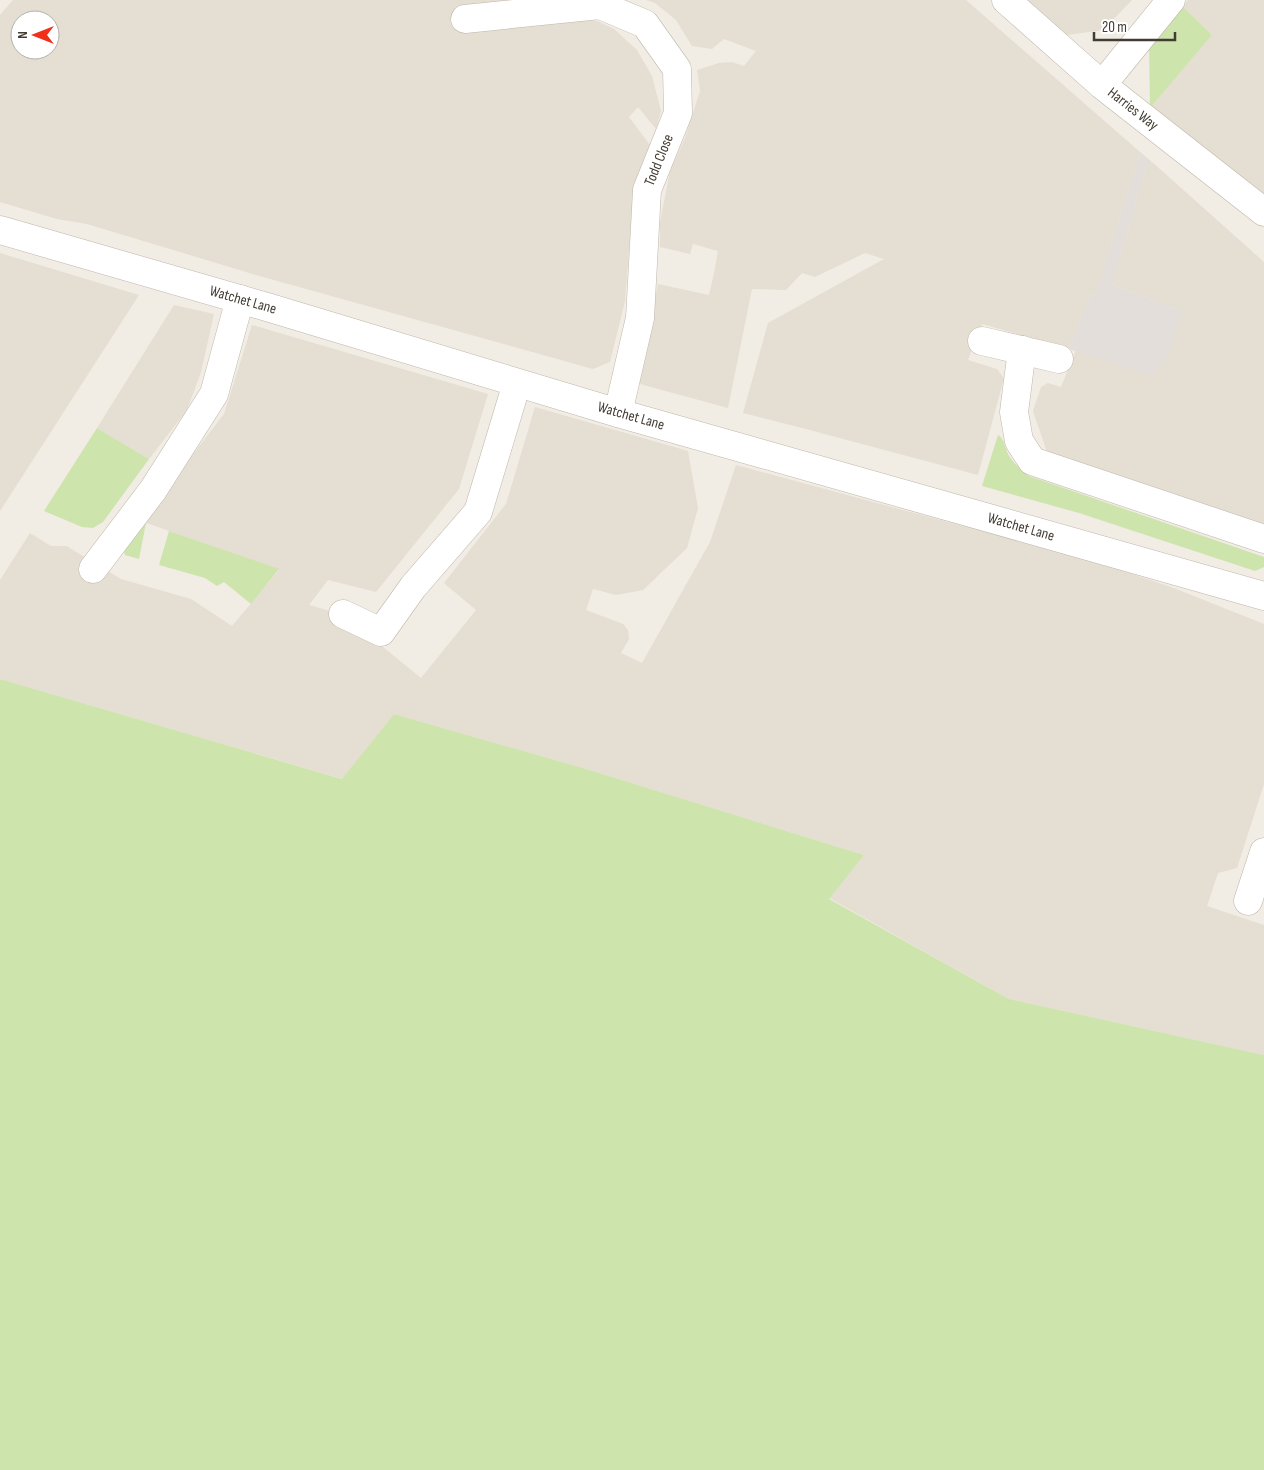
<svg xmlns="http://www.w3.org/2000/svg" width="1264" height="1470" font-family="'Sofia Sans Condensed',sans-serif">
  <rect width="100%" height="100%" fill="#f1ece4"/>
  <g fill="#e5ded2" fill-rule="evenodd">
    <path d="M13 0H540V17L597 21 614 29 637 50 652 76 661 111 656 129 638 107 629 117 650 145 634 184 625 301 610 362 593 369 256 275 87 224 57 219 0 202V15ZM20 20H50V50H20Z"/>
    <path d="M646 0H966L1140 152 1096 293 1090 295 1069 349 982 324 968 360 997 369 1004 378 978 475 806 429 743 413 768 323 884 259 865 253 815 277 802 273 786 290 752 289 728 408 640 384 638 373 658 284 709 295 714 273 718 251 693 244 690 254 660 247V222L670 171 685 138 700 91 697 70 719 63 732 62 744 66 756 51 724 39 712 49 692 46 676 20 655 3Z"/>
    <path d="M1024 0H1132L1103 30 1067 35Z"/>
    <path d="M1188 0H1264V211L1150 108 1212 35 1182 6Z"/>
    <path d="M1152 162 1264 262V527L1047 452 1033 411 1041 387 1048 383 1061 387 1076 350 1154 377 1162 359 1166 360 1182 311 1113 285 1146 167Z"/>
    <path d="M0 253 139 295 0 511Z"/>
    <path d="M174 305 214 314 201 372 187 410 149 459 97 428Z"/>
    <path d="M252 325 488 394 459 489 376 592 328 580 309 605 344 615 421 678 476 610 444 583 506 504 535 407 688 451 698 508 687 548 643 590 616 595 593 589 586 610 623 624 628 630 629 639 621 653 642 663 710 542 736 465 1103 564 1171 587 1264 624V784L1237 868 1218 873 1207 906 1264 925V1055L1009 999 829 898 864 855 583 768 394 714 343 779 0 679V580L30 533 51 546H67L73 550 121 579 191 599 232 626 279 570 141 521 224 414Z"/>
  </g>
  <path fill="#e3ded9" d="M1140 152 1152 162 1146 167 1113 285 1182 311 1167 360H1162L1154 377 1069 349 1090 295 1096 293Z"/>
  <g fill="#cee4ad">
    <path d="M1182 6 1212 35 1150 108 1149 43Z"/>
    <path d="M97 428 149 459 103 522 93 528 82 527 44 511Z"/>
    <path d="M998 435C1005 439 1005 449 1009 456 1014 464 1022 470 1029 476L1264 557V567L1255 571 1079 513 982 486Z"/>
    <path d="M141 521 146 523 139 559 125 555 122 546Z"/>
    <path d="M169 531 279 569 251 604 224 582 217 586 205 578 159 565Z"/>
    <path d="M0 679 342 779 394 714 583 768 864 855 829 899 1009 999 1264 1055V1470H0Z"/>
  </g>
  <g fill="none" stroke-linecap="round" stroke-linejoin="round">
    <g stroke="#bfb6aa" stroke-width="29">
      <g id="minor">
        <path d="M600 0V5L645 24 677 69 678 113 647 190 640 318 618 413"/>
        <path d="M1006 0 1102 85 1264 212"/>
        <path d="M465 19 600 5"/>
        <path d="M1102 85 1171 0"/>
        <path d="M0 230 267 307 618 413 1264 596"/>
        <path d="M982 341 1059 359"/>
        <path d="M1022 350 1014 412 1019 441 1032 461 1264 539"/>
        <path d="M93 569 153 490 214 394 240 299"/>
        <path d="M343 614 381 632 413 587 478 512 517 383"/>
        <path d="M1248 901 1264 852"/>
      </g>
    </g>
    <use href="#minor" stroke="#fff" stroke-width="28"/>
  </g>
  <g text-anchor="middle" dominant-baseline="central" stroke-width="4" stroke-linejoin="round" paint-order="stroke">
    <g font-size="15" fill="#433c34" stroke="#fff">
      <text transform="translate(1133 109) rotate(38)">Harries Way</text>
      <text transform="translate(659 160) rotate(-68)">Todd Close</text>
      <text transform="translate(243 300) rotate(16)">Watchet Lane</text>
      <text transform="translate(631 416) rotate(16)">Watchet Lane</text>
      <text transform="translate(1021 527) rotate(16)">Watchet Lane</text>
    </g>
  </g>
  <g transform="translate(35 35) rotate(270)"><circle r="24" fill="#ffffff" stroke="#b4b1ae"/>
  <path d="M0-4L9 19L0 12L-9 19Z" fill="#f0301b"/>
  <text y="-8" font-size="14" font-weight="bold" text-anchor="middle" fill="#433c34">N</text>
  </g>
  <path d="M1094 32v8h81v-8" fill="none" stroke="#433c34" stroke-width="2.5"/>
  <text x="1102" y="32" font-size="15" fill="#433c34" stroke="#ffffff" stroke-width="4" paint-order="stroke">20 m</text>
</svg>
